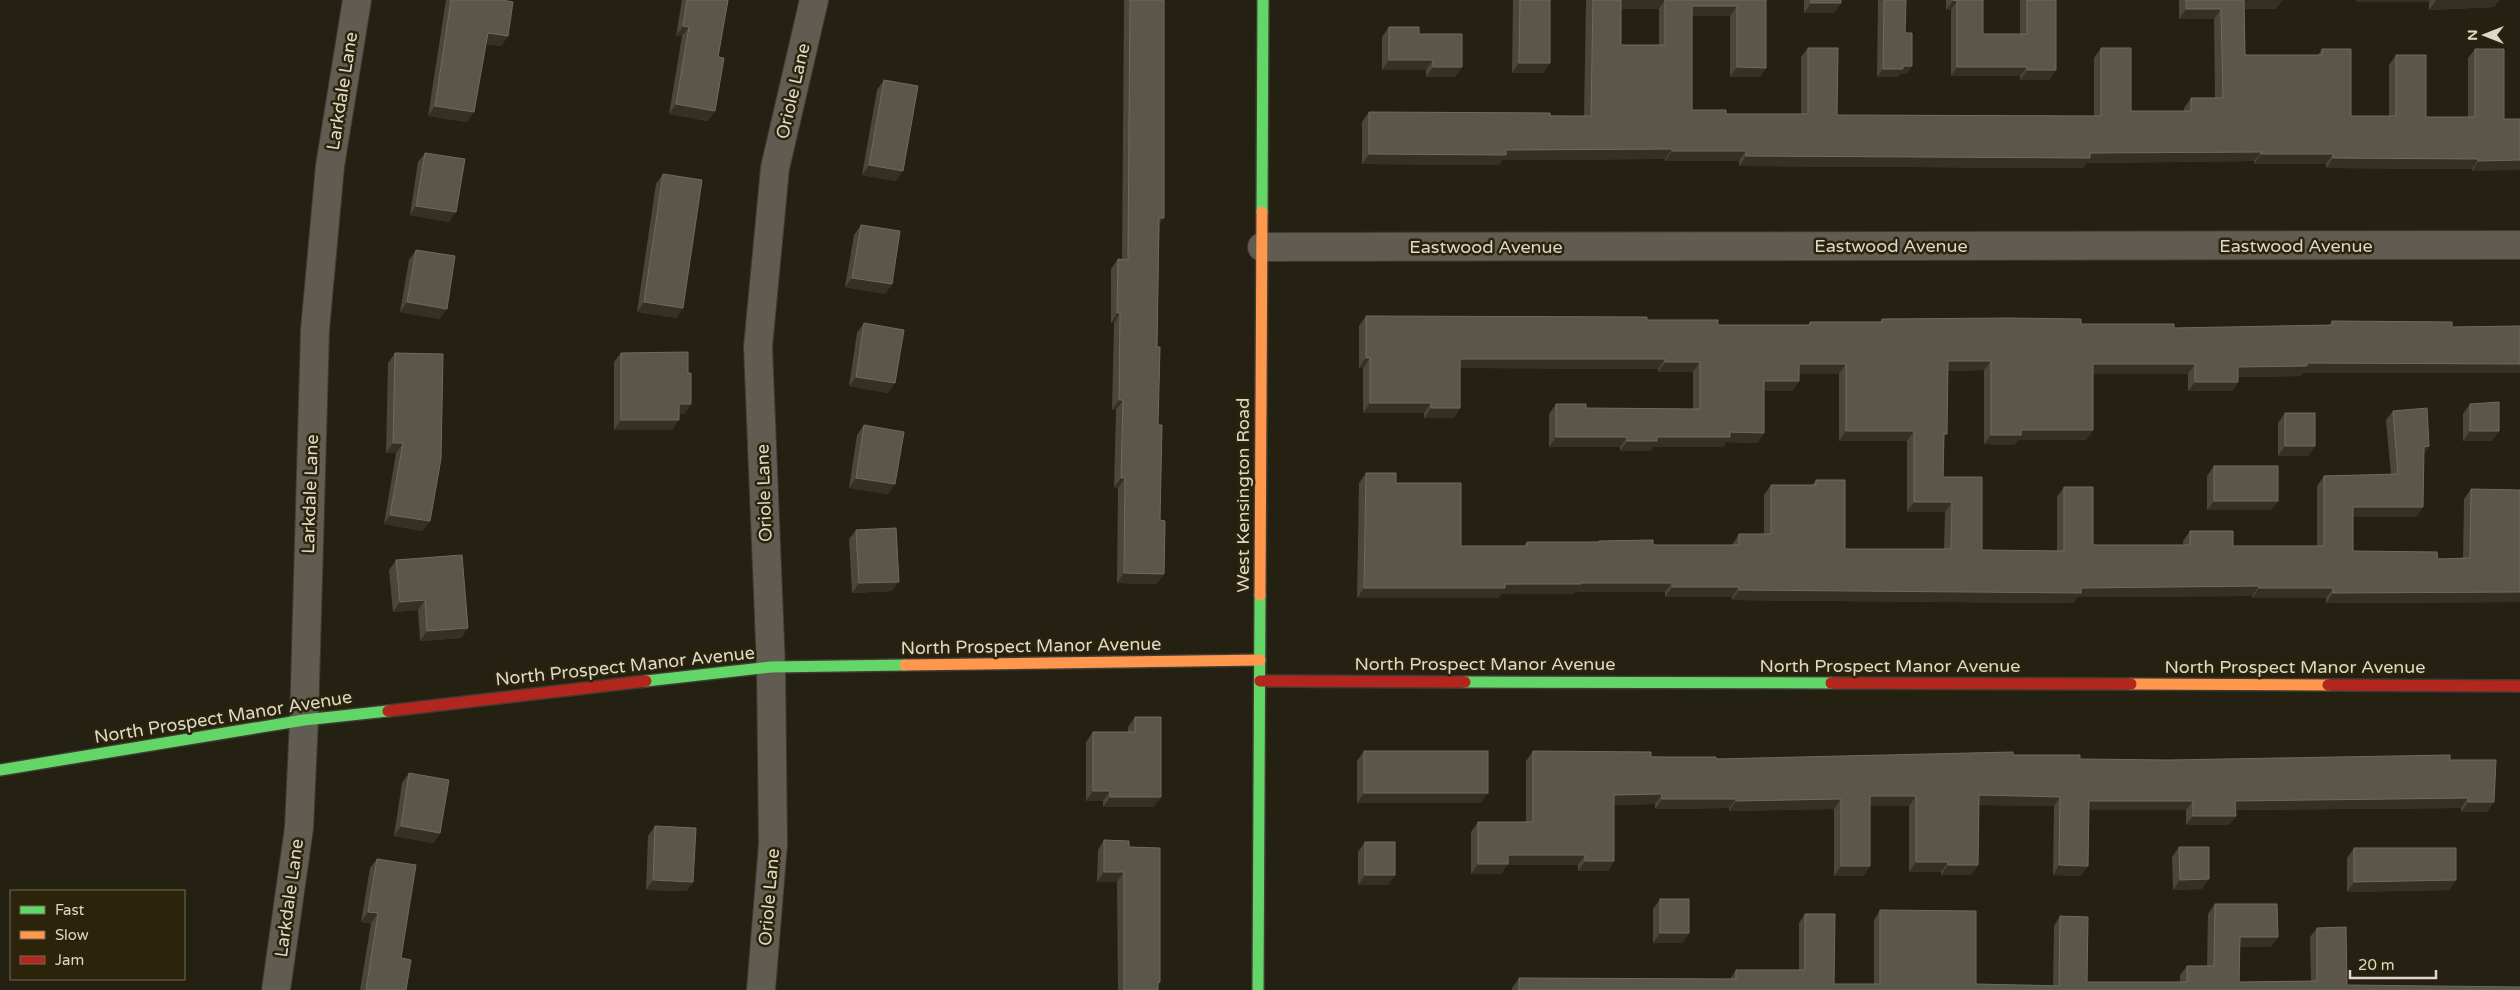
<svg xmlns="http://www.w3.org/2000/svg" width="2520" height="990" font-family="'Varela Round',sans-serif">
  <rect width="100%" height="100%" fill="#242012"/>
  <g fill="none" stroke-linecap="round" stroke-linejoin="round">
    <g stroke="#3f3b31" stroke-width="30">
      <g id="street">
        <path d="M1262 247 2520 245"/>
        <path d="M276 990 299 828 304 720 315 330 330 166 357 0"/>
        <path d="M761 990 773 844 771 667 758 347 775 168 814 0"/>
      </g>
    </g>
    <g stroke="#3f3b31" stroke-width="14">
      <g id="fast">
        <path d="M1262 212 1263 0"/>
        <path d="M646 681 771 667 905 665"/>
        <path d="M1465 682 1831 683"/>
        <path d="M0 770 304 720 388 711"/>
        <path d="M1258 990 1260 595"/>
      </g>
    </g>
    <g stroke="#3f3b31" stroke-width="14">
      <g id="slow">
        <path d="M1260 595 1262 212"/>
        <path d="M905 665 1260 660"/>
        <path d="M2131 684 2328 685"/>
      </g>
    </g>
    <g stroke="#3f3b31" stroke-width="14">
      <g id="jam">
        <path d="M1260 681 1465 682"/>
        <path d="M1831 683 2131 684"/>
        <path d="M2328 685 2520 686"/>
        <path d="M388 711 646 681"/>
      </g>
    </g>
    <use href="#street" stroke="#605c52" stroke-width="28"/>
    <use href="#fast" stroke="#63d668" stroke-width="11"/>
    <use href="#slow" stroke="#ff974d" stroke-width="11"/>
    <use href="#jam" stroke="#b3261e" stroke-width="11"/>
  </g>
  <g fill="#4a463b" fill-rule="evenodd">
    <path d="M446 0H502L508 36 501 46 486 44 467 122 428 116Z"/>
    <path d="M682 0H728L718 57 715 111 708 121 669 114 682 36H676Z"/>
    <path d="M1124 0H1164L1157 347 1158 425 1157 584 1117 583 1118 488 1114 487 1116 410H1112L1114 323H1111V269L1118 259H1122Z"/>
    <path d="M1513 0H1550V63L1543 73H1512Z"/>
    <path d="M1586 0H1766V68L1760 77H1730V16H1692V110L1726 114H1801V57L1808 48 1837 115 2094 116V58L2101 48 2131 111H2184V108L2191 98H2215L2214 19H2179V0H2282L2276 9H2244L2245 55H2318L2322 49 2351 116H2389V65L2396 55 2426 117H2468V58L2475 49 2504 119H2520L2472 171V169L2326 168V164H2254V161L2087 163 2083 168 1739 166V161H1665V159L1502 160 1499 165 1362 164V122L1369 112 1584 116ZM1621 9H1659V45H1621Z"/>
    <path d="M1804 0H1841V3L1834 13H1804Z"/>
    <path d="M1878 0H1906L1905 33 1912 66 1906 74H1900L1898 77H1877Z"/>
    <path d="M1946 0H1983V34H2020V0H2056V70L2049 80H2020V76H1951V10H1946Z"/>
    <path d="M2357 0H2499L2494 7 2429 10V2H2357Z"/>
    <path d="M1389 27 1419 34 1462 67 1455 77H1426V70H1382V37Z"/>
    <path d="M884 80 896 181 862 175 877 90Z"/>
    <path d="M425 153 449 222 410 215 418 162Z"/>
    <path d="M663 174 677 318 637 312 656 184Z"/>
    <path d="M861 225 892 284 885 294 845 287 854 235Z"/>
    <path d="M416 250 440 319 400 312 409 260Z"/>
    <path d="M1366 316 1647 320 1718 325H1808L1810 322H1880L1882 319 2081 324 2174 328 2330 325 2332 321 2452 327 2520 326V373H2303L2300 376 2238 377V382L2232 391H2188V374H2093V430L2086 440H2018L2014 445 1984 444V370L1948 371 1944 438 1943 477 1982 550 2057 551V497L2064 487 2093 545H2183V541L2190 531 2233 546H2317V486L2324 476 2391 475 2386 420 2393 411 2429 446 2423 455V507L2416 517H2353V551L2438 559 2463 558 2464 499 2471 489 2520 602 2326 603V598H2252V596L2077 597 2074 603 1732 600V597H1665V592H1575L1574 594H1501L1498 598H1357L1359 483 1366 473 1396 483 1461 546H1524L1527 542H1598L1599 541 1653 545H1732L1739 534H1764V495L1771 485H1812L1816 480 1845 549H1944L1945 512H1907V441H1839V374H1799V381L1792 391H1764V433L1757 443 1726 442 1723 447H1653L1650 451H1620V447H1549V414L1556 404 1586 408 1693 409V372H1658V369L1460 368V408L1454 418H1424V413H1363V368H1359V326Z"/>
    <path d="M864 323 888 393 849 386 857 333Z"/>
    <path d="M395 353 423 531 384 524 396 453H386L388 363Z"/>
    <path d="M621 353 688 373 691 404 684 414H679L672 430H614V362Z"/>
    <path d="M2470 404 2499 431 2492 441H2463V414Z"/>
    <path d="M2285 413 2315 446 2308 456H2278V423Z"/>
    <path d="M864 425 888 494 849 488 857 435Z"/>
    <path d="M2214 466 2278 501 2271 510H2207V476Z"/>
    <path d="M856 530 892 591 852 593 849 539Z"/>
    <path d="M396 560 468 628 461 638 420 641 418 610 393 612 389 570Z"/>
    <path d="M1135 717 1154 807H1103V801H1086V742L1093 732H1128V727Z"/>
    <path d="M1364 751 1481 803H1357V761Z"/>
    <path d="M1533 751 1716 759 2013 755 2080 759 2168 760H2450L2487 812H2461V808L2236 810V816L2229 825H2186V810H2089L2081 876 2053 875 2054 806 1979 805 1978 865 1971 875H1941V872H1909V806H1870V866L1863 876H1834V809L1729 811V808L1655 809V804L1614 805V861L1608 871H1578V865H1507L1501 874H1471V832L1478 822H1526V761Z"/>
    <path d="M409 773 440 833 433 843 394 836 402 783Z"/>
    <path d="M655 826 693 882 686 891 646 890 648 836Z"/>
    <path d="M1104 840 1129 847 1160 982 1158 985V990H1118L1117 882H1097L1098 850Z"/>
    <path d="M1365 842 1395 875 1388 885H1358V852Z"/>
    <path d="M2179 847 2202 889 2173 890 2172 857Z"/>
    <path d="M2354 848 2456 880 2449 890 2347 892V858Z"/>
    <path d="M377 859 401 958 406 990H360L371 923 361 922 370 868Z"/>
    <path d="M1660 899 1689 933 1682 943H1653V909Z"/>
    <path d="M2215 904 2271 947H2240L2239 982 2311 981 2310 937 2317 928 2347 985 2520 990H1512V988L1519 978 1730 979 1736 970H1799V923L1805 914 1834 984H1874V920L1880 910 1976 984 2053 985 2054 926 2060 916 2087 982H2180V975L2187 966H2207L2208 914Z"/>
  </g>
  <g fill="#343024">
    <path d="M1620 0H1665L1659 9H1614Z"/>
    <path d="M2243 0H2282L2276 9H2237Z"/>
    <path d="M2358 0H2431L2429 2H2357Z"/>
    <path d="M2436 0H2499L2494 7 2429 10Z"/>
    <path d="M1953 1H1957L1951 10H1946Z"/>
    <path d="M1811 3H1841L1834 13H1804Z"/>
    <path d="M1692 6H1737L1730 16H1685Z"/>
    <path d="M2186 9H2221L2214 19H2179Z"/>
    <path d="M683 26 689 27 682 36H676Z"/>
    <path d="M488 33 508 36 501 46 481 43Z"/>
    <path d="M1389 60H1433L1426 70H1382Z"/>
    <path d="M1519 63H1550L1543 73H1512Z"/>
    <path d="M1903 66H1912L1906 74H1900L1898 77H1877L1883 69Z"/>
    <path d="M1433 67H1462L1455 77H1426Z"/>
    <path d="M1737 67 1766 68 1760 77H1730Z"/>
    <path d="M1957 67H2027L2020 76H1951Z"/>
    <path d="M2027 70H2056L2049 80H2020Z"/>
    <path d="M676 104 715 111 708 121 669 114Z"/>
    <path d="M435 106 474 112 467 122 428 116Z"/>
    <path d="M1672 149 1665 159 1502 160 1499 165 1362 164 1369 154 1506 150Z"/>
    <path d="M1672 151H1746L1739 161H1665Z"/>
    <path d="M2261 152 2254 161 2087 163 2083 168 1739 166 1746 156Z"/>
    <path d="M2261 154H2333L2326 164H2254Z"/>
    <path d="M2333 158 2478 159 2472 169 2326 168Z"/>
    <path d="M2520 160V170L2472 171 2478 161Z"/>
    <path d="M869 165 903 171 896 181 862 175Z"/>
    <path d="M416 206 456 212 449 222 410 215Z"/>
    <path d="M1159 218H1164L1157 228Z"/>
    <path d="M852 278 892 284 885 294 845 287Z"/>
    <path d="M407 302 447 309 440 319 400 312Z"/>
    <path d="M644 302 683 308 677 318 637 312Z"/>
    <path d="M1117 313H1120L1114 323H1111Z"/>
    <path d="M1366 358H1370L1363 368H1359Z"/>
    <path d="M1460 359H1665L1658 369 1454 368Z"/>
    <path d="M1948 361H1991L1984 370 1941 371Z"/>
    <path d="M1665 362H1700L1693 372H1658Z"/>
    <path d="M2307 363 2520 364V373H2303L2300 376 2232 377 2238 367Z"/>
    <path d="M1799 364H1846L1839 374H1792Z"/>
    <path d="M2093 364H2195L2188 374H2086Z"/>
    <path d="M856 377 895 383 888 393 849 386Z"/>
    <path d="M1764 381H1799L1792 391H1757Z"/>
    <path d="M2195 382H2238L2232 391H2188Z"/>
    <path d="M1119 400H1123L1116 410H1112Z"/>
    <path d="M1370 403H1431L1424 413H1363Z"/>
    <path d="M679 404H691L684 414H672Z"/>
    <path d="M1431 408H1460L1454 418H1424Z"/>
    <path d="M621 420H679L672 430H614Z"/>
    <path d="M2021 430H2093L2086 440H2018L2014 445 1984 444 1991 435Z"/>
    <path d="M1846 431H1914L1907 441H1839Z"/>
    <path d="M2470 431H2499L2492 441H2463Z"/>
    <path d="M1730 432 1764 433 1757 443 1726 442 1723 447H1653L1650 451H1620L1627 441 1657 437Z"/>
    <path d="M1556 437H1627L1620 447H1549Z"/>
    <path d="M393 443H403L396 453H386Z"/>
    <path d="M2285 446H2315L2308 456H2278Z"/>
    <path d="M2429 446 2423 456 2424 447Z"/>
    <path d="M856 478 895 484 888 494 849 488Z"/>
    <path d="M1121 478H1125L1118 488 1114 487Z"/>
    <path d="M2214 501H2278L2271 510H2207Z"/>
    <path d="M1914 502H1952L1945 512H1907Z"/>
    <path d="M2353 507H2423L2416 517H2346Z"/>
    <path d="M390 515 430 521 423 531 384 524Z"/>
    <path d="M1124 573 1164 574 1157 584 1117 583Z"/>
    <path d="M899 582 892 591 852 593 859 583Z"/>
    <path d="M1581 583H1672L1665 592H1575L1574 594H1501L1498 598H1357L1364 588Z"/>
    <path d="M2259 586 2252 596 2077 597 2074 603 1732 600 1739 590Z"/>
    <path d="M1672 587H1739L1732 597H1665Z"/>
    <path d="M2259 588H2333L2326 598H2252Z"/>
    <path d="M2520 592V602L2326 603 2333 593Z"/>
    <path d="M425 600 418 610 393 612 400 602Z"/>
    <path d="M468 628 461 638 420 641 427 631Z"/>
    <path d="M1093 791H1110L1103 801H1086Z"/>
    <path d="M1364 793H1488L1481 803H1357Z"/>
    <path d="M1662 794 1655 804 1608 805 1614 795Z"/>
    <path d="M1979 795 2060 797 2054 806 1972 805Z"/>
    <path d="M1870 796H1916L1909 806H1863Z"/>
    <path d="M1110 797H1161L1154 807H1103Z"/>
    <path d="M2468 798 2461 808 2228 810 2235 801Z"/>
    <path d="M1662 799H1736L1729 808 1655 809Z"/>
    <path d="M1841 799 1834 809 1729 811 1736 801Z"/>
    <path d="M2089 801H2193L2186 810H2082Z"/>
    <path d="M2468 802H2494L2487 812H2461Z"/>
    <path d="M2193 816H2236L2229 825H2186Z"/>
    <path d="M401 826 440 833 433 843 394 836Z"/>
    <path d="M1508 855H1585L1578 865H1507L1501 874H1471L1478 864Z"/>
    <path d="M1585 861H1614L1608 871H1578Z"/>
    <path d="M1916 862H1948L1941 872H1909Z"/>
    <path d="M1948 865H1978L1971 875H1941Z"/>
    <path d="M2059 865 2088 866 2081 876 2053 875Z"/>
    <path d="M1841 866H1870L1863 876H1834Z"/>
    <path d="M1104 872H1124L1117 882H1097Z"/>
    <path d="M1365 875H1395L1388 885H1358Z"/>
    <path d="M2209 879 2202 889 2173 890 2180 880Z"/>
    <path d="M653 880 693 882 686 891 646 890Z"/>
    <path d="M2456 880 2449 890 2347 892 2354 882Z"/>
    <path d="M368 912 378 913 371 923 361 922Z"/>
    <path d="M1660 933H1689L1682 943H1653Z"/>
    <path d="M2240 937H2278L2271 947H2234Z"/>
  </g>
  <g fill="#5a564a" stroke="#6e6a5e">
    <path d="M451 0H502L513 2 508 36 488 33 474 112 435 106Z"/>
    <path d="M687 0H728L718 57 724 58 715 111 676 104 689 27 683 26Z"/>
    <path d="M1130 0H1164V218H1159L1157 347H1160L1158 425H1162L1160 520 1165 521 1164 574 1124 573 1125 478H1121L1123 400H1119L1120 313H1117L1118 259 1128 260Z"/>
    <path d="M1520 0H1550V63H1519Z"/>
    <path d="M1593 0H1621V45H1665V0H1766V68L1737 67V6H1692V110H1726V114H1808V48H1838L1837 115 2101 116V48H2131V111H2191V98H2223L2221 9H2186V0H2244L2245 55H2322V49H2351V116H2396V55H2426V117H2475V49H2504V119H2520V160L2478 161V159L2333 158V154H2261V152L2090 153V158L1746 156V151H1672V149L1506 150V155L1369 154V112L1550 113V116H1591Z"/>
    <rect x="1811" y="0" width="30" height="3"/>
    <path d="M1884 0H1906L1905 33H1912V66H1903V69H1883Z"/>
    <path d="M1953 0H1983V34H2027V0H2056V70H2027V67H1957V1Z"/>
    <path d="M1389 27H1419V34H1462V67H1433V60H1389Z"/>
    <path d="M884 80 918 86 903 171 869 165Z"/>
    <path d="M425 153 465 159 456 212 416 206Z"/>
    <path d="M663 174 702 180 683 308 644 302Z"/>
    <path d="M861 225 900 231 892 284 852 278Z"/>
    <path d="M416 250 455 256 447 309 407 302Z"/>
    <path d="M1366 316 1647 317V320H1718V325H1810V322H1882V319L2009 318 2081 319V324H2174V328L2332 325V321L2452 322V327L2520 326V364L2307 363V366L2238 367V382H2195V364H2093V430H2021V435H1991V361H1948L1947 434H1944L1943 477H1982V550L2064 551V487H2093V545H2190V531H2233V546H2324V476L2398 474 2393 411 2427 408 2429 446 2424 447 2423 507H2353V551L2437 552 2438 559 2470 558 2471 489 2520 490V592L2333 593V588H2259V586L2081 588V593L1739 590V587H1672V583H1581V584H1505V588H1364L1366 473H1396V483H1461V546H1527V542H1599V541L1653 540V545H1739V534H1771V485H1816V480H1845V549H1951L1952 502H1914V431H1846V364H1799V381H1764V433L1730 432V437H1657V441H1627V437H1556V404H1586V408L1700 409V362H1665V359H1460V408H1431V403H1370V358H1366Z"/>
    <path d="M864 323 904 330 895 383 856 377Z"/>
    <path d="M688 352V373H691V404H679V420H621V353Z"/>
    <path d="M395 353 443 354 441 459 430 521 390 515 403 443H393Z"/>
    <path d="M2499 402V431H2470V404Z"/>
    <rect x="2285" y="413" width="30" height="33"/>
    <path d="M864 425 904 432 895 484 856 478Z"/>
    <rect x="2214" y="466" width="64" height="35"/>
    <path d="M896 528 899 582 859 583 856 530Z"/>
    <path d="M462 555 468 628 427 631 425 600 400 602 396 560Z"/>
    <path d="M1135 717H1161V797H1110V791H1093V732H1135Z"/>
    <rect x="1364" y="751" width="124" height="42"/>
    <path d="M1533 751 1651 752V757H1716V759L2013 752V755H2080V759L2168 760 2450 755V760H2496L2494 802H2468V798L2235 801 2236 816H2193V801H2089L2088 866 2059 865 2060 797 1979 795 1978 865H1948V862H1916V796H1870V866H1841V799L1736 801V799H1662V794L1614 795V861H1585V855H1508V864H1478V822H1533Z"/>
    <path d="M409 773 449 780 440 833 401 826Z"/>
    <path d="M655 826 696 828 693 882 653 880Z"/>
    <path d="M1104 840 1129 841V847L1160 848V982H1158V990H1124V872H1104Z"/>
    <rect x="1365" y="842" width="30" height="33"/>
    <path d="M2179 847H2209V879L2180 880Z"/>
    <path d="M2354 848H2456V880L2354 882Z"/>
    <path d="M377 859 416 865 401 958 411 960 406 990H366L378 913 368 912Z"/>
    <rect x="1660" y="899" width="29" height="34"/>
    <path d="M2215 904H2277L2278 937H2240L2239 982 2317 981V928L2346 927 2347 985 2520 987V990H1519V978L1736 979V970H1805V914H1835L1834 984H1880V910L1976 911V984L2059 986 2060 916 2088 917 2087 982H2187V966H2214Z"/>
  </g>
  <g text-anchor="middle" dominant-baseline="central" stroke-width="5" stroke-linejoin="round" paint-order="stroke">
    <g font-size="18" fill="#ddd8ca" stroke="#2b240b">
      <text transform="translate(342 91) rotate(-81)">Larkdale Lane</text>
      <text transform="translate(793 91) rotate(-77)">Oriole Lane</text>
      <text x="1891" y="246">Eastwood Avenue</text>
      <text x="2296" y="246">Eastwood Avenue</text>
      <text x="1486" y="247">Eastwood Avenue</text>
      <text transform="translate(764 493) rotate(-92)">Oriole Lane</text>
      <text transform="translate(310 494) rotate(-88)">Larkdale Lane</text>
      <text transform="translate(1243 495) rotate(-90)">West Kensington Road</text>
      <text transform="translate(1031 646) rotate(-1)">North Prospect Manor Avenue</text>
      <text x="1485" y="664">North Prospect Manor Avenue</text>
      <text transform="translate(625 666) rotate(-6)">North Prospect Manor Avenue</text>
      <text x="1890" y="666">North Prospect Manor Avenue</text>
      <text x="2295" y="667">North Prospect Manor Avenue</text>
      <text transform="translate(223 717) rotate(-9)">North Prospect Manor Avenue</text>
      <text transform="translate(769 897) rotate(-85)">Oriole Lane</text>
      <text transform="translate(289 898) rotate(-82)">Larkdale Lane</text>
    </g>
  </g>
  <rect x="10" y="890" width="175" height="90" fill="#2b240b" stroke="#726c57"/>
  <rect x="20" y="906" width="25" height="8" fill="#63d668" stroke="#726c57"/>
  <text x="55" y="915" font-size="15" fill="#ddd8ca">Fast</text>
  <rect x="20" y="931" width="25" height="8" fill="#ff974d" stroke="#726c57"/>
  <text x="55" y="940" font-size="15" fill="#ddd8ca">Slow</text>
  <rect x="20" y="956" width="25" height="8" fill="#b3261e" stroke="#726c57"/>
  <text x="55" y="965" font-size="15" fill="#ddd8ca">Jam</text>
  <g transform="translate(2485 35) rotate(270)" stroke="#2b240b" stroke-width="4" paint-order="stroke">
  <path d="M0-4L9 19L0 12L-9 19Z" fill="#ddd8ca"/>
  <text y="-8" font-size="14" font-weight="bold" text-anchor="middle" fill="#ddd8ca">N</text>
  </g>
  <path d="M2350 970v8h86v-8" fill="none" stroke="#ddd8ca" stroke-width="2.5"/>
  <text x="2358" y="970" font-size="15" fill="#ddd8ca" stroke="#2b240b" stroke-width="4" paint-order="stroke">20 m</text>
</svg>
